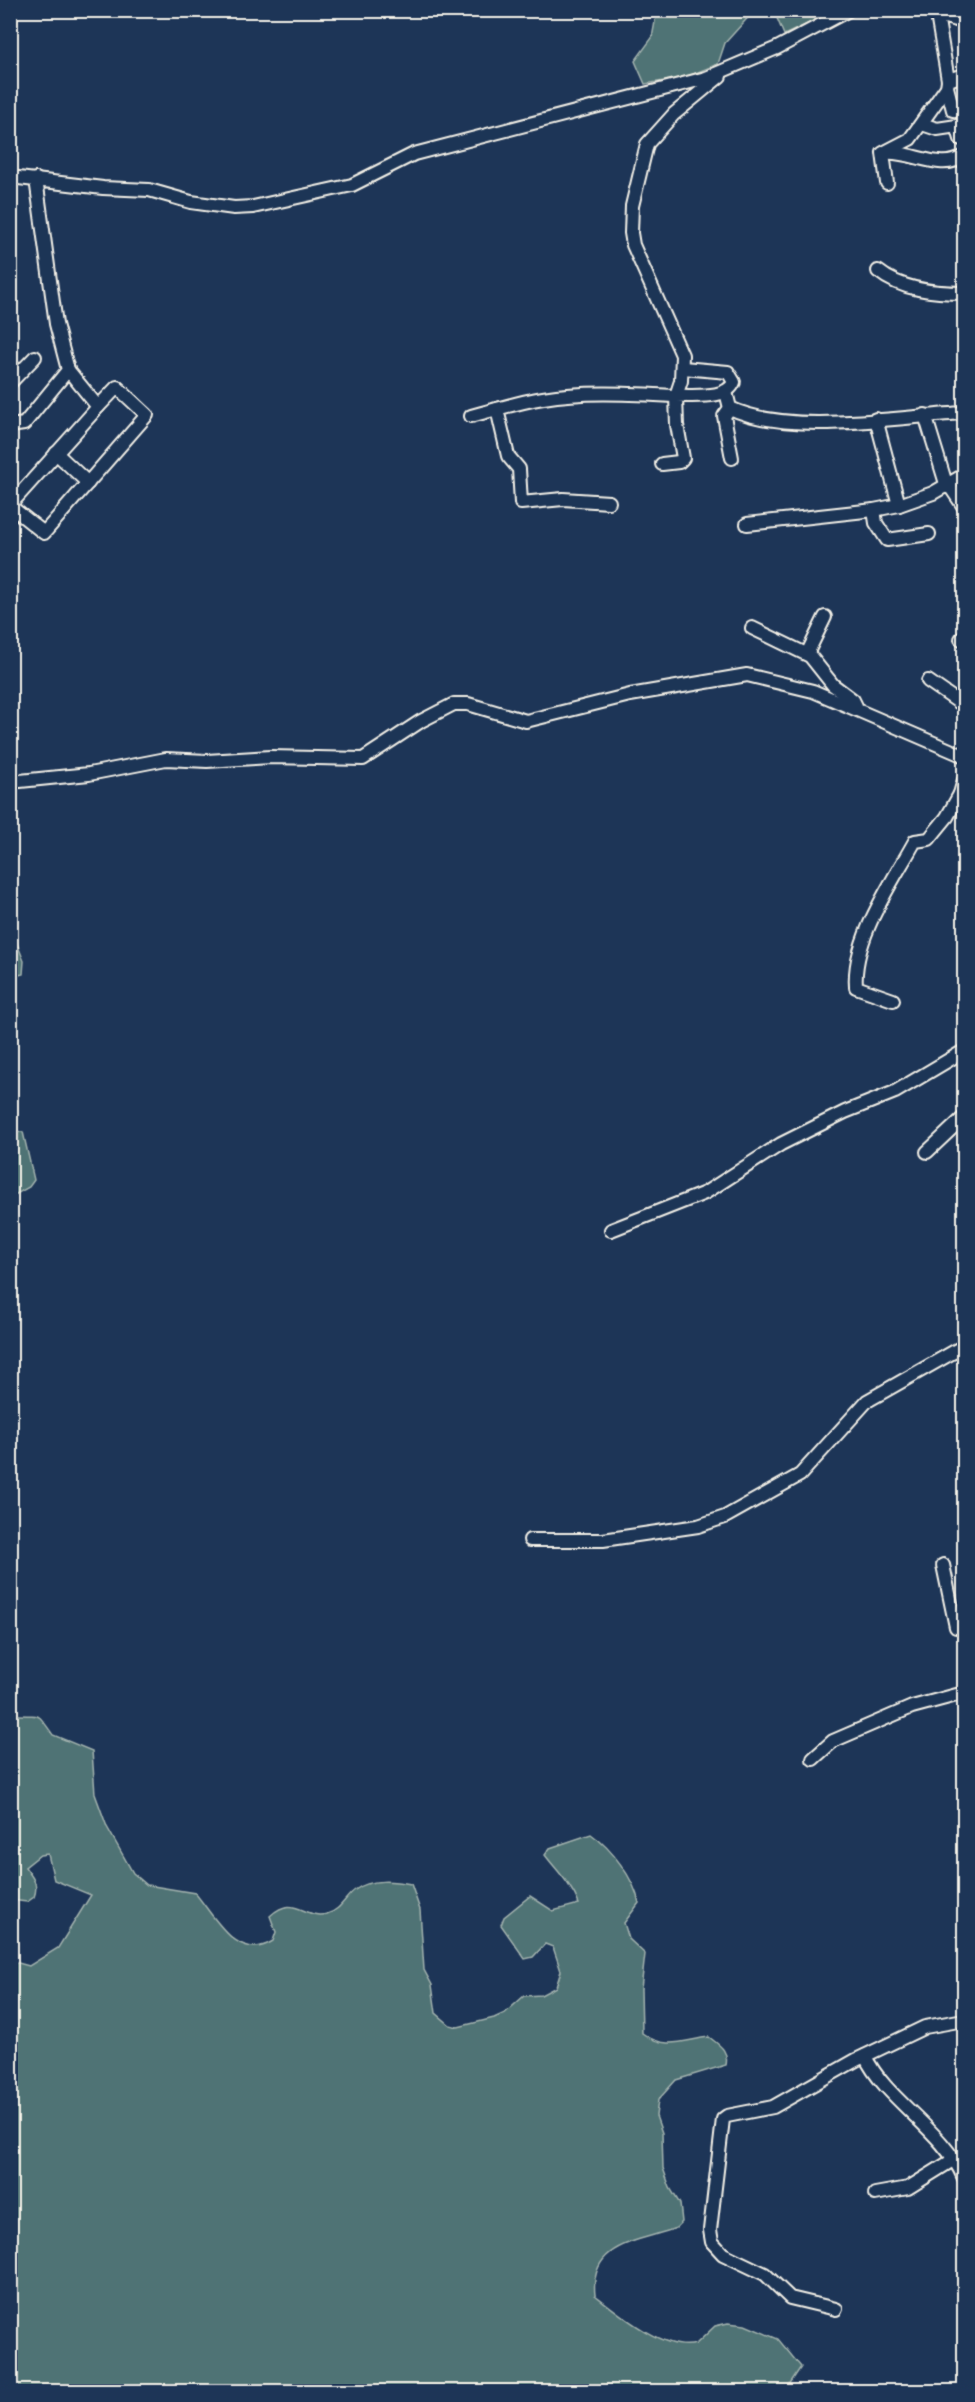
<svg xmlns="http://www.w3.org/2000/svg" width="975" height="2402" font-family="Mali,sans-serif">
  <rect width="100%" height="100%" fill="#1d3557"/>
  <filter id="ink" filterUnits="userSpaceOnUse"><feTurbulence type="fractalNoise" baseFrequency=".0167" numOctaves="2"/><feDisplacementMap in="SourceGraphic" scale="12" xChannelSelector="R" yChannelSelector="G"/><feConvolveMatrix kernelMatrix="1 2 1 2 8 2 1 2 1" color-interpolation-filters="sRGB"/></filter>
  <g filter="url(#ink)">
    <g fill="#507374" stroke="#a2b2ae" stroke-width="1.5">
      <path d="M657 11H753V12L725 43 718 64 683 78 645 84 635 61 652 38Z"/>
      <path d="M774 11H835L784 35Z"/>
      <path d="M11 901 14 936 24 961 23 974 11 977Z"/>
      <path d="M11 1131 23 1132 34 1180 29 1187 11 1197Z"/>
      <path d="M11 1714C42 1719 33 1706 53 1735L92 1751 95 1794 107 1827 133 1873 147 1885 195 1893C214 1915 237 1964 273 1941L276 1932 270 1916C295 1893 304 1920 327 1914 341 1910 345 1897 355 1890 371 1878 394 1881 411 1884L420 1910 424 1970 432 1985 436 2013 450 2025 458 2027 494 2018 505 2013 524 1996 541 1995 556 1987 561 1971 553 1947 545 1944 533 1957 525 1959 501 1925 504 1917 530 1896 553 1911 579 1904C571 1884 558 1872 545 1855L550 1848 591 1834C611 1848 634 1878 639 1903L624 1923 629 1939 645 1954 641 1989 642 2033C666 2051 684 2040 709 2037 719 2045 729 2050 726 2065L676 2080 658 2100 656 2116 662 2133 663 2168 670 2188 680 2204 682 2222 676 2228C638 2242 589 2243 595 2295 618 2313 665 2353 696 2344L715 2326 728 2323 745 2325 778 2339 801 2367 785 2391H11V1961L29 1966 58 1948 91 1895 54 1880 48 1854 40 1855 25 1867C33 1878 39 1884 34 1897L27 1902 11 1900Z"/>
    </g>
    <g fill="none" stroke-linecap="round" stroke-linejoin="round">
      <g stroke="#f4f1e8" stroke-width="16">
        <g id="minor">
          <path d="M930 10 937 15 964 22"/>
          <path d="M948 80 964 75"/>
          <path d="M947 87 953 110 964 111"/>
          <path d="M922 124 937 129 957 126 961 139"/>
          <path d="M885 153C911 150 941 173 964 156"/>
          <path d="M10 177 103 188 149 190 191 202 234 208 253 207 352 185 414 154 706 78 777 48 849 10"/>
          <path d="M887 183 883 153 910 139 947 87 948 80 937 15"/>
          <path d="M878 271C901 290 935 293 964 293"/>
          <path d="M10 383 35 357"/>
          <path d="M726 392 730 408C789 436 898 417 963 413"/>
          <path d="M730 408 724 416 732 458"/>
          <path d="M497 409 508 456 519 469 521 503 563 499 609 502"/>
          <path d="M925 415 947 487"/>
          <path d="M471 416C495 410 518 402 543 398 586 391 632 394 676 396L681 381 682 355 633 245 631 233 632 206 647 144 674 114 720 76"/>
          <path d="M876 419 899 505"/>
          <path d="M10 426 24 424 68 370 56 324 36 179"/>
          <path d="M56 453 88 483"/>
          <path d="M662 464 679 462 683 458 677 425 676 396C693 395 727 400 734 382L728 372 683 368"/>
          <path d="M949 485 964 507"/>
          <path d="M10 505 98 407 68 370"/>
          <path d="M10 506 44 533 147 415 117 387 98 407"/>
          <path d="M874 510 876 523 887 540 929 534"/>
          <path d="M747 524 874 510 899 505 933 493 964 475"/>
          <path d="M752 628 810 656 833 685 853 700 856 706"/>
          <path d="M961 639 964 640"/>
          <path d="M807 654 825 617"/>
          <path d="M928 681 964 706"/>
          <path d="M964 780 960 794 964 796"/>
          <path d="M10 782 89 774 166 759 207 761 270 757 363 759 421 721 454 704H468L526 721 630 695 747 675 813 691 964 756"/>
          <path d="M893 1000 856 987C852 939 892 883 915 841L929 839 947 817 960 794"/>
          <path d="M927 1152 964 1117"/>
          <path d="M611 1230 705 1193 781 1144 845 1112 895 1092 964 1051"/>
          <path d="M530 1540H603L698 1526 725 1517 800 1475 867 1401 964 1346"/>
          <path d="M943 1565 956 1627 964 1626"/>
          <path d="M813 1759 833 1741 912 1707 964 1693"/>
          <path d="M865 2056C886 2101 943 2129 964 2178"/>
          <path d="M875 2194 908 2188 953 2160"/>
          <path d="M836 2309 790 2298 765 2274 723 2254 712 2242 710 2230 723 2119 727 2116 773 2107 856 2060 925 2027 964 2020"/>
        </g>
      </g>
      <use href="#minor" stroke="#1d3557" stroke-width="12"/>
    </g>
  </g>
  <rect width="975" height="2402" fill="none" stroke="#1d3557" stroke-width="36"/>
  <rect x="18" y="18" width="939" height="2366" fill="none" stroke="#f4f1e8" stroke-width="2" filter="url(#ink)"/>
</svg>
